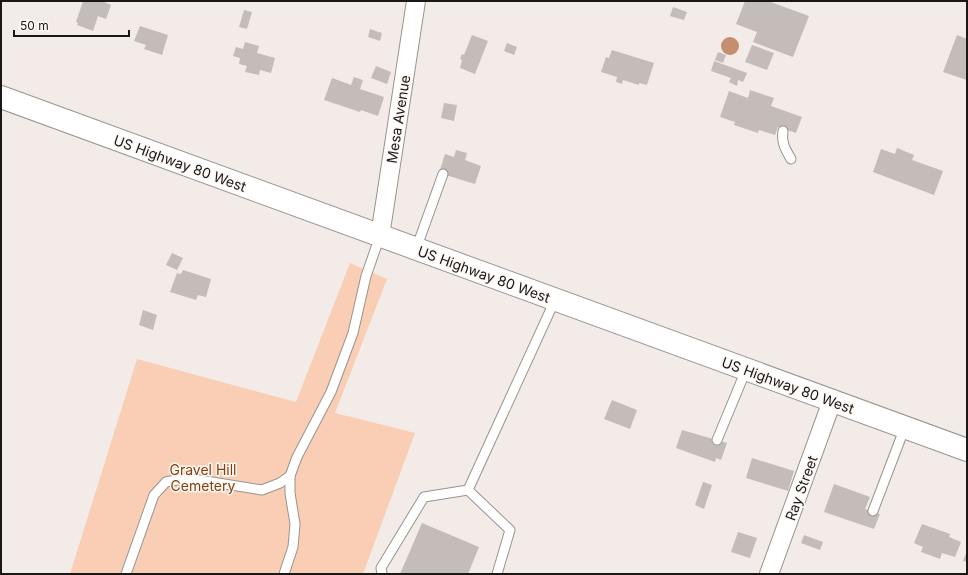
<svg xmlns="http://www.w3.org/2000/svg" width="968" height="575" font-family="Inter,sans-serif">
  <rect width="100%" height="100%" fill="#f2ebe7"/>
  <path fill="#f9ceb5" d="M350 263 387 279 335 413 415 433 363 574H70L137 359 296 402Z"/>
  <circle fill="#c58f6f" cx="730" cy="46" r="9"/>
  <g fill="#c3bcb8">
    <path d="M83 1H102L111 5 106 19 98 16 93 31 77 25 78 23 76 22Z"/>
    <path d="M745 1H768L809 16 793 57 753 42 757 32 736 24Z"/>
    <path d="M673 7 687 12 684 20 670 16Z"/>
    <path d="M244 10 252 12 247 29 239 27Z"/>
    <path d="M140 26 168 35 162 55 144 49 146 45 134 41Z"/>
    <path d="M370 29 382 33 380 41 368 37Z"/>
    <path d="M472 35 488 41 475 74 460 68 462 60 460 59 462 54 464 55Z"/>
    <path d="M957 35 967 39V80L943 72Z"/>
    <path d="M245 42 259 46 257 53 275 58 271 73 260 70 259 75 245 72 247 66 239 64 240 58 233 56 236 47 243 49Z"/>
    <path d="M507 43 517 47 514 55 504 51Z"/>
    <path d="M752 45 774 53 767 70 745 62Z"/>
    <path d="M612 50 654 63 647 85 639 83V85L623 80 622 84 616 82 617 77 601 72 606 57 609 58Z"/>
    <path d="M718 52 726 55 723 63 715 60Z"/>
    <path d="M714 61 747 73 743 82 738 80 737 86 729 82 731 78 711 71Z"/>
    <path d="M376 66 391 72 387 84 371 78Z"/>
    <path d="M354 77 363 80 360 89 384 97 378 116 361 110 360 112 324 100 332 78 351 85Z"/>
    <path d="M750 90 774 98 771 106 802 117 796 133 778 127 775 135 759 130 758 133 734 125 735 122 720 117 729 91 748 98Z"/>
    <path d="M444 103 457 105 454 121 441 118Z"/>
    <path d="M897 148 914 155 912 160 943 171 934 195 873 172 881 149 895 154Z"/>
    <path d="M456 150 467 153 465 160 481 166 475 184 439 173 445 154 454 157Z"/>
    <path d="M172 253 183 258 177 270 166 265Z"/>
    <path d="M183 270 211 279 206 297 198 295 196 300 170 292 177 273 181 274Z"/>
    <path d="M143 310 157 315 153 330 139 325Z"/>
    <path d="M612 400 637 410 630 429 604 419Z"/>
    <path d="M682 430 727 443 721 460 716 458 715 462 676 448Z"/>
    <path d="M752 458 794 471 788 491 746 478Z"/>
    <path d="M703 482 712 485 704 509 695 505Z"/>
    <path d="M834 484 870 497 865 509 880 514 874 529 824 512Z"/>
    <path d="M422 523 479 547 468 574H400Z"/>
    <path d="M922 524 950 534 949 537 961 542 955 557 942 553 940 559 921 552 923 547 914 543Z"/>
    <path d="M738 532 757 538 750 558 731 552Z"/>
    <path d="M804 535 823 542 820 550 801 543Z"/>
    <path d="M967 551V562L963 561Z"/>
  </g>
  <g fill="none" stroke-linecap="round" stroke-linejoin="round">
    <g stroke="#9a938f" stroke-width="11">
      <g id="service">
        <path d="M783 131C781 143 786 150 791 159"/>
        <path d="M416 249 443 174"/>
        <path d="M717 440 746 370"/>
        <path d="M468 490 555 300"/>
        <path d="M873 511 905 427"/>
        <path d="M126 574 154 495 166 482 187 478 262 490 280 483 290 476"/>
        <path d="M284 574 293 547 295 524 290 493V476L297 457 331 392 353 333 366 276 380 236"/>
        <path d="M382 574 381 568 424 497 468 490 510 530 497 574"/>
      </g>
    </g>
    <g stroke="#9a938f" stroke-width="20">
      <g id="minor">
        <path d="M380 236 416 1"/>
        <path d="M769 574 832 401"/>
      </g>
    </g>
    <g stroke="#9a938f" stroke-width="24">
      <path id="primary" d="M1 97 967 450"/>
    </g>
    <use href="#service" stroke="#fff" stroke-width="9"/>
    <use href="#minor" stroke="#fff" stroke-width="18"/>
    <use href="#primary" stroke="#fff" stroke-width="22"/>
  </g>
  <g text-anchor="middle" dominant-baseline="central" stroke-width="3" stroke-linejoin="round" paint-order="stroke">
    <g font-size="14" fill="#1a1817" stroke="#fef8f5">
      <text transform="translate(398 119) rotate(-81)">Mesa Avenue</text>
      <text transform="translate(180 163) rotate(20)">US Highway 80 West</text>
      <text transform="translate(484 274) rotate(20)">US Highway 80 West</text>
      <text transform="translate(788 385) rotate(20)">US Highway 80 West</text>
      <text transform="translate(801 488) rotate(-70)">Ray Street</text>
    </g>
    <g font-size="14" fill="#823f0a" stroke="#fef8f5">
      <text x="203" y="469">Gravel Hill<tspan x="203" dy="16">Cemetery</tspan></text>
    </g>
  </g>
  <rect width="968" height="575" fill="none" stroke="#1a1817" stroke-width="4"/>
  <path d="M14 30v6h115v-6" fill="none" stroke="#1a1817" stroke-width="2"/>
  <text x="20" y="30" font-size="12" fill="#1a1817" stroke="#fef8f5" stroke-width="3" paint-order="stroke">50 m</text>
</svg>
